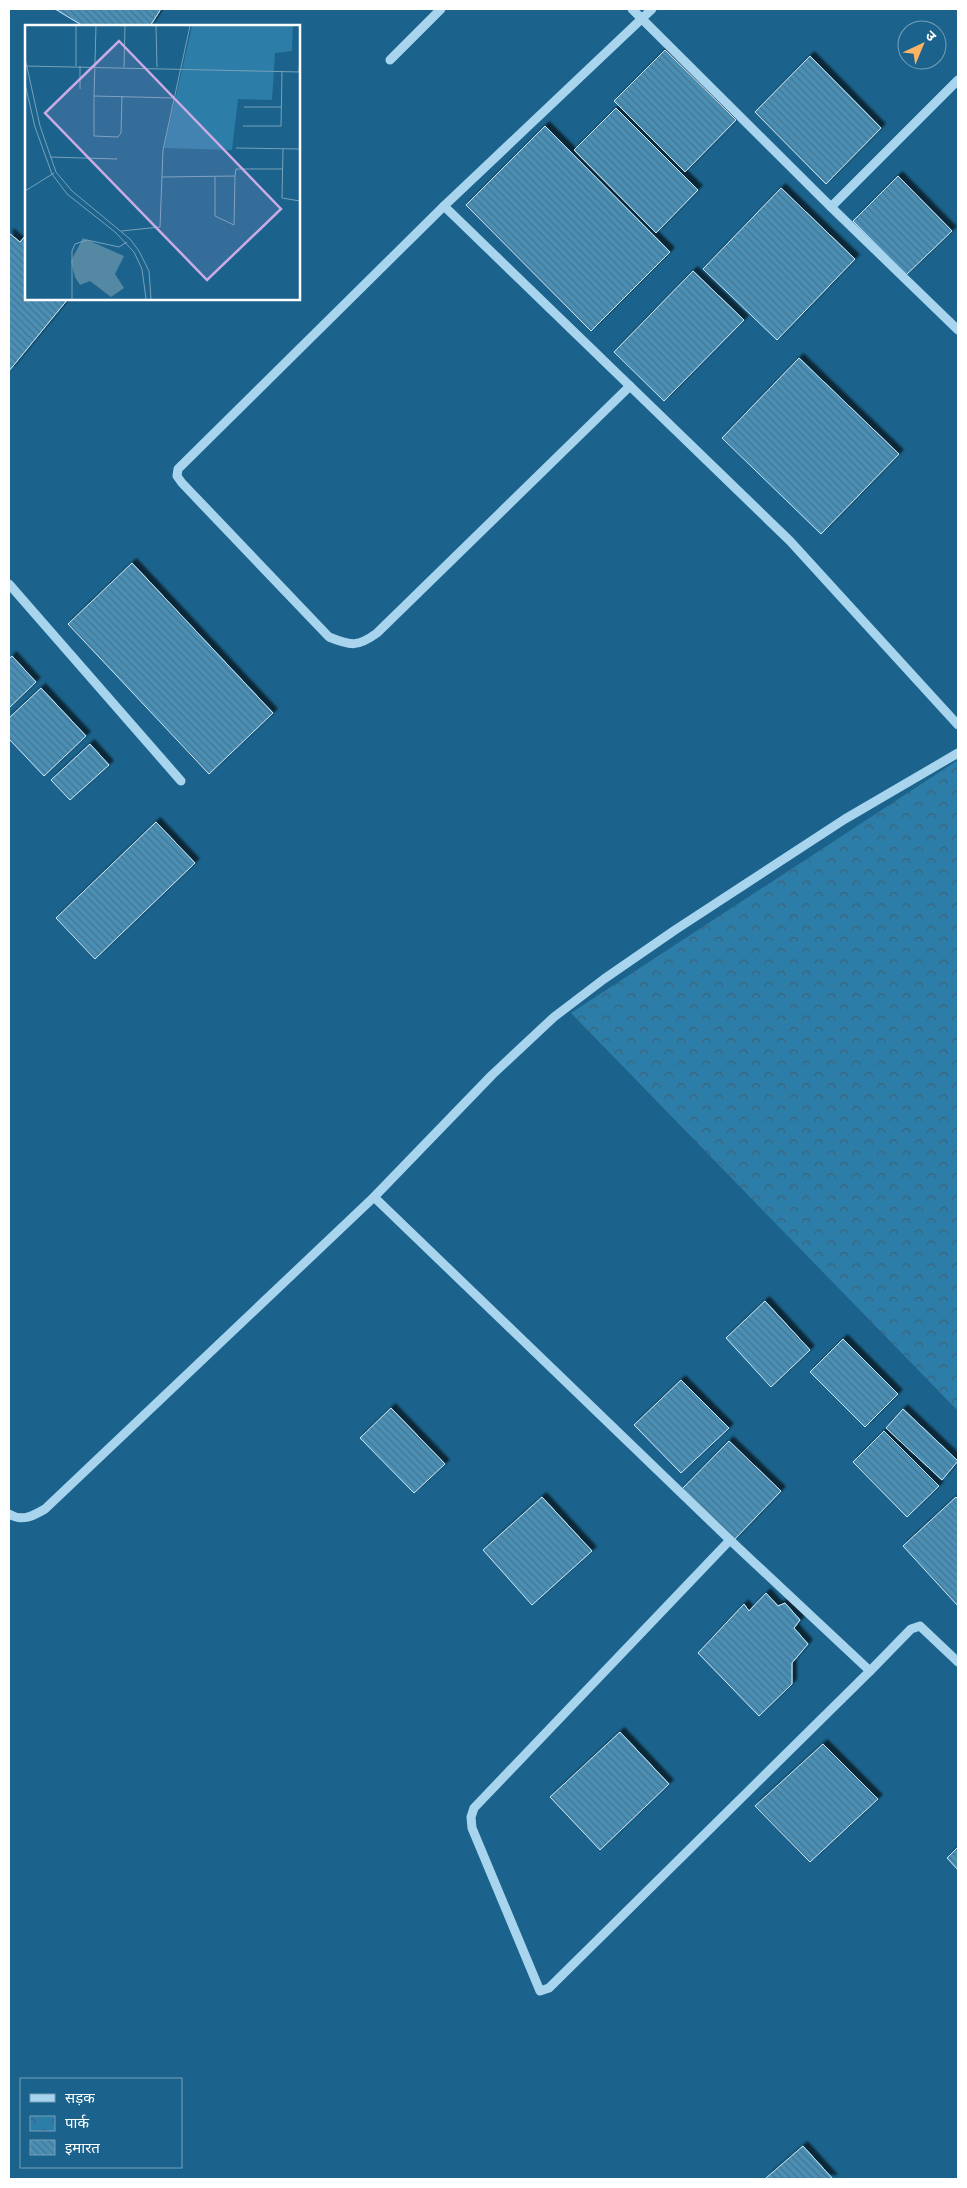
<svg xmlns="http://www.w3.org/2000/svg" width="967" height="2188" font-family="Jost,'Noto Sans Devanagari',sans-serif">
  <defs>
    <pattern id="park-crowns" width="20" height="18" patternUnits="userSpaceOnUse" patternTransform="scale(1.25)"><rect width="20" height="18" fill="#2c7da8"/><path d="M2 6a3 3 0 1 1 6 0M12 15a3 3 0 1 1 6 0" fill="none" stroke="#3c647a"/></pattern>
    <pattern id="building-back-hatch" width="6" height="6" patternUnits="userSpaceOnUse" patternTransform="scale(1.25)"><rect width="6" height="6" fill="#498fb6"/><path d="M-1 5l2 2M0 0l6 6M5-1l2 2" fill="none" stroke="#4a748c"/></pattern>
    <filter id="shadow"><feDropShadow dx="4.5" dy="-4.5" stdDeviation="1" flood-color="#0009"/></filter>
  </defs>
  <rect width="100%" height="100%" fill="#1b638c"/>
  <path fill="url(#park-crowns)" d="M958 760V1411L571 1013Z"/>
  <g fill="url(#building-back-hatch)" stroke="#cdeaf9" filter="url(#shadow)">
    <path d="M55 9H161L150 26H83Z"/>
    <path d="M665 50 736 120 685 172 614 101Z"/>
    <path d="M810 56 881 128 826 184 755 112Z"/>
    <path d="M616 108 698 190 656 233 574 150Z"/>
    <path d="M545 126 670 252 591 331 466 205Z"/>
    <path d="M898 176 952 231 906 275 853 221Z"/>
    <path d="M781 188 855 259 777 340 703 269Z"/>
    <path d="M9 233 20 242 26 235V299H68L9 371Z"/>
    <path d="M693 271 744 320 664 401 614 352Z"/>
    <path d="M799 358 899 454 821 534 722 438Z"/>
    <path d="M132 563 273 713 209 774 68 624Z"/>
    <path d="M12 656 36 682 9 708V659Z"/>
    <path d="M41 688 86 736 44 776 9 739V718Z"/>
    <path d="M90 744 109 765 70 800 51 780Z"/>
    <path d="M156 822 195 863 95 959 56 918Z"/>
    <path d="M765 1301 810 1350 771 1387 726 1338Z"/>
    <path d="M843 1339 898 1394 865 1427 810 1372Z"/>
    <path d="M681 1380 729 1428 681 1473 634 1425Z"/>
    <path d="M391 1408 445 1464 414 1493 360 1438Z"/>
    <path d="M903 1409 958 1461 942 1480 886 1428Z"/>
    <path d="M884 1431 939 1486 907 1517 853 1462Z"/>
    <path d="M729 1441 781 1491 733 1541 681 1490Z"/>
    <path d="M542 1497 592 1551 532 1605 483 1550Z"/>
    <path d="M956 1497 958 1499V1606L903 1546Z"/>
    <path d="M766 1593 778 1606 785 1603 800 1620 794 1628 808 1644 792 1663V1684L759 1716 698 1653 744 1604 749 1611Z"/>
    <path d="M620 1732 669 1784 600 1850 550 1797Z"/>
    <path d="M823 1744 878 1799 810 1862 755 1806Z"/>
    <path d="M958 1847V1870L947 1858Z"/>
    <path d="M803 2146 833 2179H767L766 2178Z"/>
  </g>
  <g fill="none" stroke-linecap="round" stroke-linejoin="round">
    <g stroke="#a8d5ed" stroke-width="9">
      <path d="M632 9 831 207 958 330"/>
      <path d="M652 9 444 206 790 541 958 725"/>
      <path d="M390 60 441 9"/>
      <path d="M444 206 178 469 177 476 182 483 329 637C351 646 358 647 377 633L630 386"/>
      <path d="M831 207 958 80"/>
      <path d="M9 584 181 781"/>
      <path d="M374 1197 730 1540 870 1671 911 1629 920 1626 958 1662"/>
      <path d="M9 1514C22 1522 33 1516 45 1509L374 1197 492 1075 554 1017 604 979 675 930 845 819 958 753"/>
      <path d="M730 1540 474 1808 471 1817 472 1828 540 1991 549 1988 870 1671"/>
    </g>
  </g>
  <g transform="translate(25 25)">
    <rect width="275" height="275" fill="#1b638c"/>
    <path d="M167 1H268L267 26 250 28 247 75 213 74 207 125 139 123Z" fill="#2c7da8"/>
    <path d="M58 213 99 231 90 249 99 263 86 272 65 256 55 260 50 252 46 236Z" fill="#5588a3"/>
    <path fill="none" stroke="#76a1ba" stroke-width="1" d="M71 1 69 71 150 73M131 1 132 42M0 33 15 101 31 147 47 166 105 214 114 226 124 246 126 274M0 41 275 47M51 41V1M99 42 100 1M274 47 275 29M0 59 10 102 27 149 42 169 90 207 109 227 117 244 121 274M55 64V41M69 71V111L93 112 96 108 97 71M219 82H256M218 101H256L257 46M211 123 275 124M258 124 257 173 275 176M25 132 92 134M137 152 210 151 211 144H258M190 152V191L209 200 210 151M0 166 29 148M96 206 135 202 138 125 165 1M47 274V226L50 219 62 215 94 222 102 217"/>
    <path fill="#caabe5" fill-opacity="0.15" stroke="#caabe5" stroke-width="2.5" d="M94 16 256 184 182 255 20 88Z"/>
    <rect width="275" height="275" fill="none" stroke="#fff" stroke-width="2.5"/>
  </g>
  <rect width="967" height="2188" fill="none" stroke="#ffffff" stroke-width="20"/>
  <rect x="20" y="2078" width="162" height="90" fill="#1b638c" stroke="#76a1ba"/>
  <rect x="30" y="2094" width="25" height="8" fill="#a8d5ed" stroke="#76a1ba"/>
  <text x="65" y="2103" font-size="15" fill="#ffffff">सड़क</text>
  <rect x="30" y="2116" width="25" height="15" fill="url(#park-crowns)" stroke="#76a1ba"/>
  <text x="65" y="2128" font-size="15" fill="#ffffff">पार्क</text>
  <rect x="30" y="2140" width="25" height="15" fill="url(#building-back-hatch)" stroke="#76a1ba"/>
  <text x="65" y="2153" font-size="15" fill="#ffffff">इमारत</text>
  <g transform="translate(922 45) rotate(44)"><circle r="24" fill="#1b638c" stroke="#76a1ba"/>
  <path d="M0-4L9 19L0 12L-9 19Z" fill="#feb365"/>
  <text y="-8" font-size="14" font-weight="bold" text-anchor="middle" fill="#ffffff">उ</text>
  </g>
</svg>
